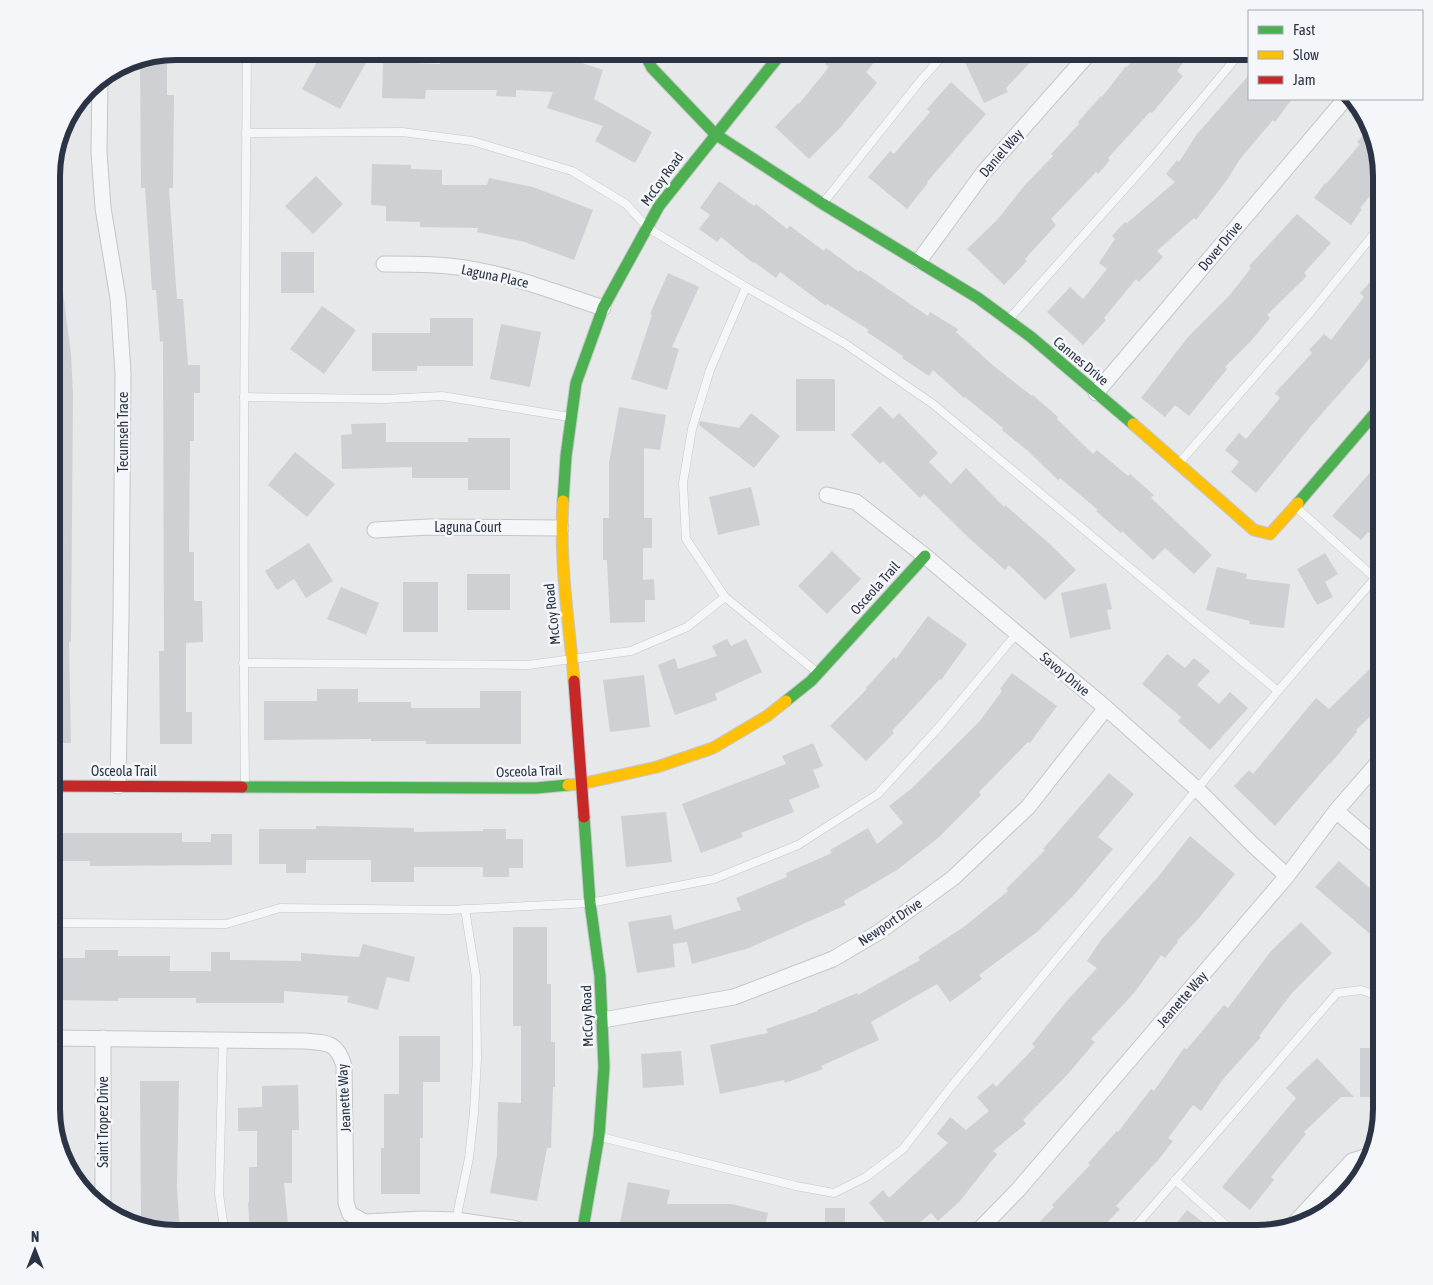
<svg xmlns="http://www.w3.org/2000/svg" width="1433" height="1285" font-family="'Asap Condensed',sans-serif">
  <rect width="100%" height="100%" fill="#e6e8ea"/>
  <g fill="#ced0d3">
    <path d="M323 51H349L367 61 340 109 302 89Z"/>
    <path d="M837 51H884L866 72 877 83 839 129 809 159 775 127 798 103 799 104 829 67 825 64Z"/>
    <path d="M978 51H1041L1006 88 1008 92 984 103 963 58Z"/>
    <path d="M1140 51H1176L1186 59 1177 71 1183 76 1152 113 1150 112 1108 158 1110 160 1098 174 1096 172 1051 219 1056 225 1025 259 1027 261 1004 285 967 249 998 219 1025 185 1053 156 1051 154 1079 124 1078 122 1101 96 1102 97 1126 66 1127 67Z"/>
    <path d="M167 53V95H174L173 188H169L177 299H183L188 365H200V393H194V441H190L189 552H194V601H202L203 642 186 643V712H192V744H160L159 651H164L163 341 160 342 156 290H152L145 188H141L140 59Z"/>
    <path d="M440 54H482V56L563 60 564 57 603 70 594 99 652 132 635 163 595 141 603 126 547 108 553 92 516 90V97L496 96 497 90H426L425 99 382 98 383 62 440 64Z"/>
    <path d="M1249 75V99H1292L1275 122 1273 120 1240 159 1227 180 1196 220 1194 218 1157 251 1163 257 1139 282 1136 279 1104 318 1106 320 1083 345 1047 312 1070 287 1083 299 1107 269 1099 263 1115 239 1112 236 1125 222 1127 223 1175 182 1166 174 1177 160 1179 162 1197 134Z"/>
    <path d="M951 82 986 114 927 182 928 183 907 209 868 177 890 151 894 154 930 112 927 109Z"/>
    <path d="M1371 126 1382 182 1360 208 1362 209 1351 225 1314 198 1325 183 1326 184 1360 144 1357 142Z"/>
    <path d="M372 164 411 165V169L442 170V185H487L489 178 533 187 593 210 574 260 525 242 477 232 478 228 420 227V222L386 221V206L371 205Z"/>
    <path d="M316 176 343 204 313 234 285 206Z"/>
    <path d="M719 181 754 206 756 204 787 229 790 226 824 251 826 248 859 272 860 270 928 316 930 312 958 329 956 332 995 367 1032 396 1033 395 1058 417 1057 419 1093 454 1097 450 1128 476 1130 474 1154 495 1151 498 1212 555 1194 574 1165 548 1153 560 1122 531 1121 533 1096 511 1098 510 1060 478 1058 480 1028 451 1002 430 1003 428 965 397 964 398 933 370 929 376 902 358 903 356 867 332 869 330 827 304 826 306 780 272 776 278 754 262 753 263 721 237 717 242 699 229 710 215 700 208Z"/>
    <path d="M1297 214 1331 243 1304 273 1307 276 1267 315 1270 318 1251 341 1225 367 1227 369 1189 416 1175 405 1165 417 1141 398 1188 337 1229 296 1251 268 1249 266Z"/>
    <rect x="281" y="252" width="33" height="41"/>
    <path d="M1382 269V343L1362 368 1311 426 1256 493 1231 472 1239 462 1225 450 1239 433 1246 439 1280 398 1275 393 1312 353 1309 350 1324 334 1331 340 1364 297 1360 293Z"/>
    <path d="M668 273 699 287 672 347 679 349 667 390 631 379 652 315 650 314Z"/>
    <path d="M61 278 71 354 73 394 71 642H69L71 743H52V279Z"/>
    <path d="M322 306 356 330 324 374 290 349Z"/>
    <path d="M430 318H473V366H417V371H372V333H430Z"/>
    <path d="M501 324 541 332 530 387 490 379Z"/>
    <rect x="796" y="379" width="39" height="52"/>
    <path d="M880 406 893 419 899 413 938 453 929 462 951 484 966 468 1004 507 1005 505 1052 546 1076 570 1045 600 1009 565 1005 570 969 538 924 494 920 498 883 461 880 464 851 435Z"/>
    <path d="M619 407 666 415 660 450 644 448V518H652V548H643V580L654 579 655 600H645V622L610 623 607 560H603V518H609V463Z"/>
    <path d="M751 413 780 436 754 468 699 425 700 421 739 428Z"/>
    <path d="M386 423V442H468V438H510V490H468V478H412V467L342 469 341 435 352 434 351 424Z"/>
    <path d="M295 452 335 484 307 517 268 485Z"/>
    <path d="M1382 459V543L1368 532 1361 540 1332 516Z"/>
    <path d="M751 487 760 525 718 535 709 497Z"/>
    <path d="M309 543 333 581 306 598 294 579 277 590 265 571Z"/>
    <path d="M832 551 861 579 827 614 798 586Z"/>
    <path d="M1325 553 1338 574 1325 582 1333 597 1317 605 1297 569Z"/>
    <path d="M1217 567 1247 574 1246 579 1290 584 1284 628 1249 624 1250 621 1206 610Z"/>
    <rect x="467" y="574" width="43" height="36"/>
    <rect x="403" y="582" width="35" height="50"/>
    <path d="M1106 583 1112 609 1107 610 1111 629 1070 638 1061 593Z"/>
    <path d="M341 587 379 603 366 635 327 619Z"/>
    <path d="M928 616 967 644 941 680 940 679 892 731 894 733 866 761 830 726 867 689 866 688 894 657 896 659Z"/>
    <path d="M727 639 731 646 746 639 762 672 715 694 717 700 675 715 658 665 675 658 678 669 717 656 712 646Z"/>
    <path d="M1167 654 1185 668 1194 658 1210 671 1197 685 1219 704 1230 692 1248 708 1210 750 1178 721 1181 717 1142 684Z"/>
    <path d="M1382 657V705L1356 730 1357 732 1330 764H1329L1275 826 1234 786 1249 770 1253 774 1316 698 1329 709Z"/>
    <path d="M1012 673 1057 706 1030 743 1028 742 979 792 981 795 938 838 897 870 844 901 846 905 749 948 692 964 687 942 673 944 675 967 637 973 628 922 671 915 674 930 741 910 736 898 787 877 786 873 832 853 830 850 868 828 877 844 903 823 889 806 911 789 980 721 1002 691 1000 689Z"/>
    <path d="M644 675 650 727 610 732 603 680Z"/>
    <path d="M317 689H358V702H411V708H480V691H521V744H426V741H371V739L264 740V701H317Z"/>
    <path d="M813 743 823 766 813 770 820 787 789 800 794 812 741 833 743 837 701 853 682 804 786 764 782 756Z"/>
    <path d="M1109 773 1134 794 1098 837 1113 849 1073 896 1037 932 979 975 982 979 950 1002 937 984 871 1022 879 1040 821 1066 823 1069 785 1083 784 1080 720 1094 710 1045 768 1033 766 1029 818 1011 817 1010 857 993 858 995 920 960 918 957 965 926 1008 891 1006 889 1045 850 1043 849Z"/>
    <path d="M666 812 672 862 626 867 621 816Z"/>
    <path d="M316 826 414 828V832L483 831V829H506V839H523V868H509V877H483V867H414V882H371V860H306V873H286V864H259V829H316Z"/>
    <path d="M52 833H182V842H211V834H232V865L90 866V861H52Z"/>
    <path d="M1190 836 1235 874 1199 918 1177 941 1178 942 1165 958 1161 955 1135 992 1091 1039 1095 1042 1068 1074 1023 1120 1026 1124 993 1151 997 1154 960 1201 938 1221 931 1213 906 1234H895L869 1203 883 1190 889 1198 948 1143 937 1134 950 1117 966 1130 989 1111 977 1097 993 1083 996 1087 1035 1047 1032 1044 1065 1003 1097 968 1087 961 1101 940 1158 877Z"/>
    <path d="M1339 861 1382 899V944L1315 887Z"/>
    <path d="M1301 922 1332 953 1292 993 1259 1036 1261 1037 1224 1078 1201 1111 1193 1105 1168 1138 1173 1141 1159 1159 1116 1206 1120 1209 1096 1234H1028L1054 1207 1052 1205 1090 1165 1088 1163 1117 1131 1118 1132 1151 1089 1154 1091 1184 1048 1187 1049 1224 1005 1228 1008 1271 951Z"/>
    <path d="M513 927H547V984H551V1042H555V1087H553L551 1148H547L537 1201 490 1193 497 1155 498 1102 521 1103V1026H513Z"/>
    <path d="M363 944 415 957 409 982 387 977 378 1010 347 1002 349 996 284 991V1003H196V998H118V1001L52 1000V958H85V950H118V956H170V971H211V952H230V960L301 961V953L359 957Z"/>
    <path d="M399 1036H440V1082H423V1138H420V1194H381V1148H384V1094H399Z"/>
    <rect x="1360" y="1048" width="22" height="49"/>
    <path d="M681 1051 684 1085 643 1088 641 1054Z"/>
    <path d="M1317 1058 1354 1097H1341L1304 1132 1306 1134 1271 1177 1274 1180 1250 1210 1222 1187 1296 1098 1286 1088Z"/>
    <path d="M140 1081H179L177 1186 180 1234 141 1227Z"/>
    <path d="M298 1085 299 1130H292V1183H284L289 1234H250L248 1203 249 1202V1167H257V1131H238V1108L262 1107V1086Z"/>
    <path d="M628 1182 670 1190 667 1204H732L768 1213 763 1234H676L620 1223Z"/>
    <rect x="825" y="1208" width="20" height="26"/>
    <path d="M1187 1210 1218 1234H1168Z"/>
  </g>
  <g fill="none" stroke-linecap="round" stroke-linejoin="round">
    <g stroke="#c4c6c8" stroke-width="9">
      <g id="lane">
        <path d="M246 133 402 132 472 141 572 171 626 204 648 228 746 287 844 343 933 404 1278 691"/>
        <path d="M824 202 921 80 947 51"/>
        <path d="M746 287 710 370 692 429 683 483 686 539 725 597 818 673"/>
        <path d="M1009 319 1152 158 1242 51"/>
        <path d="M244 397 385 399 442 396 569 417"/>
        <path d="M1180 462 1309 314 1382 224"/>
        <path d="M243 663 528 665 631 651 687 627 725 597"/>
        <path d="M245 784C242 540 245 296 247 51"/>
        <path d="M52 923 226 924 280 908 449 910 590 903 714 879 798 845 878 794 939 727 1017 633"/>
        <path d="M223 1040 219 1194 225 1234"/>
        <path d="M601 1137 796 1186 834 1193 866 1177 903 1149 950 1088 1278 691 1375 578 1297 508"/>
        <path d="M1175 1180 1236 1234"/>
        <path d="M456 1220 469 1158 474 1112 477 1059 476 977 465 909"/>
        <path d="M1129 1234 1337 993 1361 990 1382 997"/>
      </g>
    </g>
    <g stroke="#c4c6c8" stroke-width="17">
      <g id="street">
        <path d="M100 79 99 151 103 208 118 298 123 373 121 616 118 786"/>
        <path d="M919 261 984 172 1091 51"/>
        <path d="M384 264C415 264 446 264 477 270 520 278 561 294 603 308"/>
        <path d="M1096 393 1345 99"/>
        <path d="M827 495 856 502 925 556 1106 708 1197 789 1252 844 1287 876"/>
        <path d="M375 530 429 527 561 528"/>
        <path d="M1336 811 1382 850"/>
        <path d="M603 1020 734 997 833 959 879 932 953 878 1028 807 1106 708"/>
        <path d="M52 1038 305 1041C328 1043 337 1042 344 1066L346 1203 350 1214 365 1222 423 1219 456 1220 512 1228 538 1234"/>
        <path d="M103 1038V1207"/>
        <path d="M1291 1227 1352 1161 1372 1155"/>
        <path d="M975 1234 1018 1190 1287 876 1336 811 1382 758"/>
      </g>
    </g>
    <g stroke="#c4c6c8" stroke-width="13">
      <g id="fast">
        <path d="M643 51 652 68 715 134 823 204 978 298 1031 337 1133 424"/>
        <path d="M563 501 566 456 576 383 603 308 659 206 783 51"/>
        <path d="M1298 503 1382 405"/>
        <path d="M786 701 811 681 925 556"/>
        <path d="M242 787 536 788 568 785"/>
        <path d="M582 1234 599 1136 604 1067 600 976 590 903 584 817"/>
      </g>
    </g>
    <g stroke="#c4c6c8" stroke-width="13">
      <g id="slow">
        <path d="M1133 424 1254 530 1270 534 1298 503"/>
        <path d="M563 501C559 562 569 620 574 681"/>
        <path d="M568 785 581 784 657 767 713 748 767 716 786 701"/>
      </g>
    </g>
    <g stroke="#c4c6c8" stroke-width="13">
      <g id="jam">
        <path d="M574 681 584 817"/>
        <path d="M52 786 242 787"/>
      </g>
    </g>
    <use href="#lane" stroke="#f5f6f7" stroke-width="8"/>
    <use href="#street" stroke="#f5f6f7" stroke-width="15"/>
    <use href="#fast" stroke="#4caf50" stroke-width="11"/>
    <use href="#slow" stroke="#ffc107" stroke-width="11"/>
    <use href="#jam" stroke="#c62828" stroke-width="11"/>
  </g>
  <g text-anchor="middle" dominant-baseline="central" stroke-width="5" stroke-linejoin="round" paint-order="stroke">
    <g font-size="14" fill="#2b3445" stroke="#f4f6f9">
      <text transform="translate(1001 153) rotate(-49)">Daniel Way</text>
      <text transform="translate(662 179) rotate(-54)">McCoy Road</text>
      <text transform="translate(1220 246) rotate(-50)">Dover Drive</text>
      <text transform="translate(495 276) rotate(12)">Laguna Place</text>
      <text transform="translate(1081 361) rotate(40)">Cannes Drive</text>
      <text transform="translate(123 432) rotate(-90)">Tecumseh Trace</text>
      <text x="468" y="527">Laguna Court</text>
      <text transform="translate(875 588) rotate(-48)">Osceola Trail</text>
      <text transform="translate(552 614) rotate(-96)">McCoy Road</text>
      <text transform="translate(1065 674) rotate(40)">Savoy Drive</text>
      <text x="124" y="771">Osceola Trail</text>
      <text transform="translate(529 771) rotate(-2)">Osceola Trail</text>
      <text transform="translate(890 922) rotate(-34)">Newport Drive</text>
      <text transform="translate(1182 999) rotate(-49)">Jeanette Way</text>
      <text transform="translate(587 1016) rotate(-92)">McCoy Road</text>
      <text transform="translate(344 1098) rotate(-93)">Jeanette Way</text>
      <text transform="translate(103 1122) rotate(-90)">Saint Tropez Drive</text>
    </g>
  </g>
  <path d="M0 0H1433V1285H0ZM176 60H1257A116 116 0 0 1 1373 176V1109A116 116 0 0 1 1257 1225H176A116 116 0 0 1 60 1109V176A116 116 0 0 1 176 60Z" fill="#f4f6f9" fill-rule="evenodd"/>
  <path fill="none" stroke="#2b3445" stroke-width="6" d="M176 60H1257A116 116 0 0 1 1373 176V1109A116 116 0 0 1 1257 1225H176A116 116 0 0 1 60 1109V176A116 116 0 0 1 176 60Z"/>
  <rect x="1248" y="10" width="175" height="90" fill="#f4f6f9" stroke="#a4a8b1"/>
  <rect x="1258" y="26" width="25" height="8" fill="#4caf50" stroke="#a4a8b1"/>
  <text x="1293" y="35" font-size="15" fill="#2b3445">Fast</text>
  <rect x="1258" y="51" width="25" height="8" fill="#ffc107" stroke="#a4a8b1"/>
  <text x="1293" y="60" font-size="15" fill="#2b3445">Slow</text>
  <rect x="1258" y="76" width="25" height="8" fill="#c62828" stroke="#a4a8b1"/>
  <text x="1293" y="85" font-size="15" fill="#2b3445">Jam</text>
  <g transform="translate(35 1250)" stroke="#f4f6f9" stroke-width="4" paint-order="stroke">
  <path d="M0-4L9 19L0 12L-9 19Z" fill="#2b3445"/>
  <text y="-8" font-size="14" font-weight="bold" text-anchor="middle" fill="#2b3445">N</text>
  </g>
</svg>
